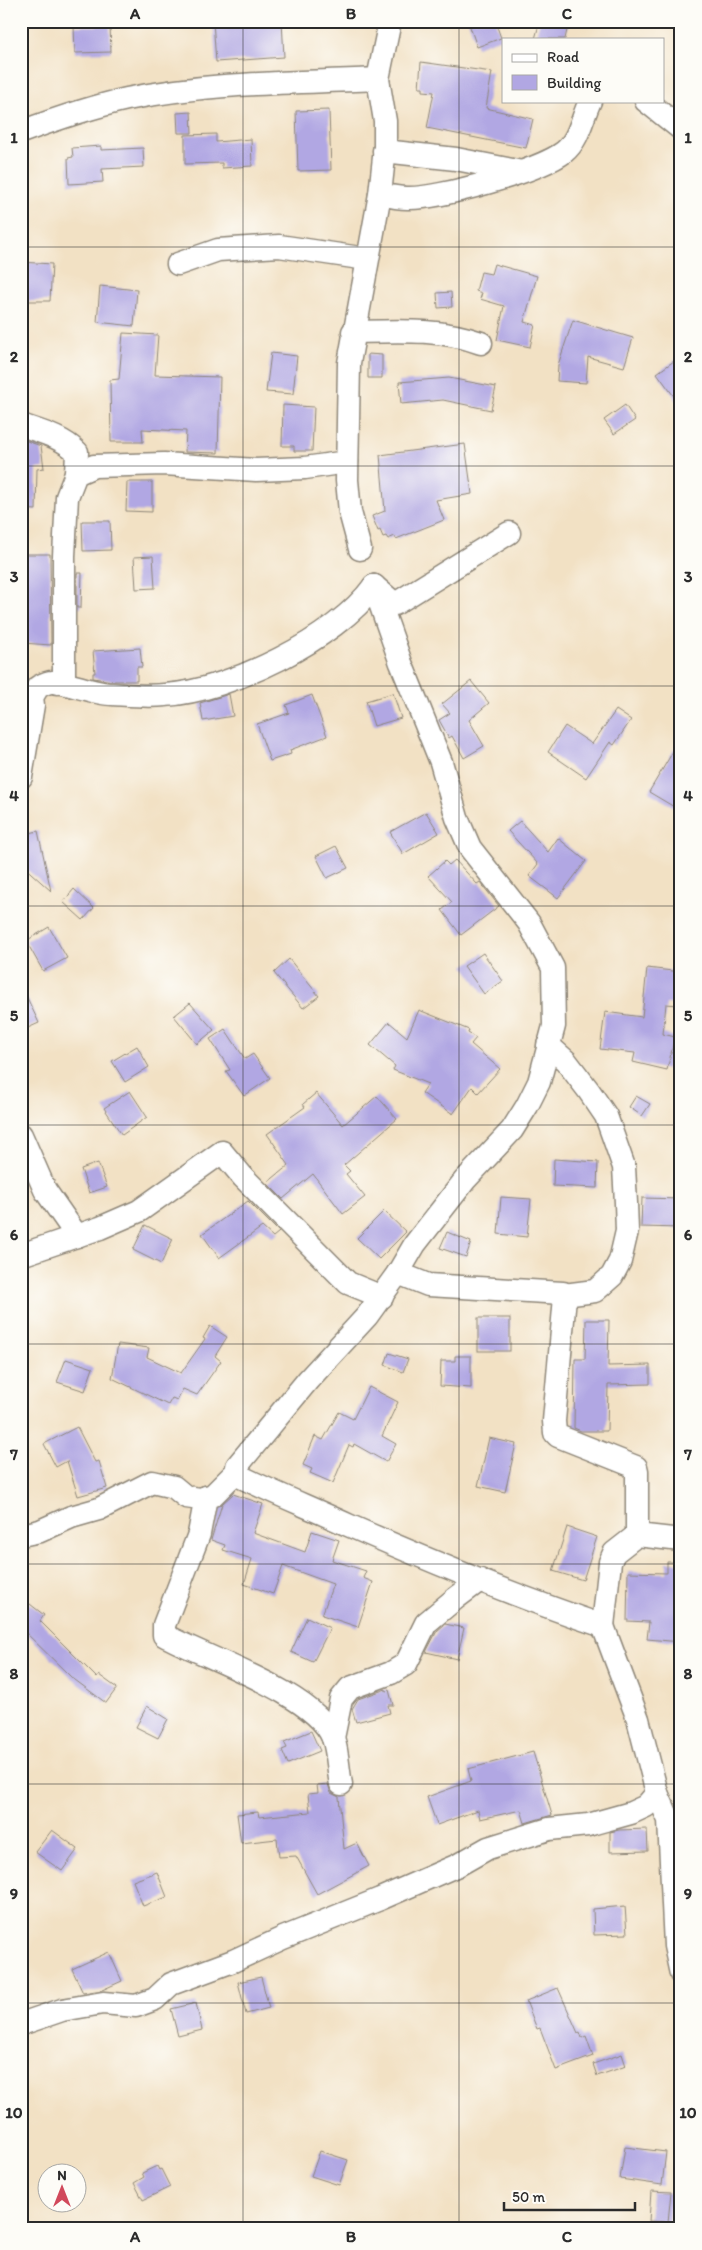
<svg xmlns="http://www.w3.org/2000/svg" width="702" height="2250" font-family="Itim,sans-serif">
  <rect width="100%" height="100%" fill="#fdfcf7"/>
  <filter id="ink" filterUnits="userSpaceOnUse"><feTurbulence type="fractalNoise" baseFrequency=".02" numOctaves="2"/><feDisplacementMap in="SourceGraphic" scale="10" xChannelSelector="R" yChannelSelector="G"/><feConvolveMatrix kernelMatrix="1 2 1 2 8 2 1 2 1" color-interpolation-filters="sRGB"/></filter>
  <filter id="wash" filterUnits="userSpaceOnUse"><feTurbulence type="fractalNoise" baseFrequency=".0096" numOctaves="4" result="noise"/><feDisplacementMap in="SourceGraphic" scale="20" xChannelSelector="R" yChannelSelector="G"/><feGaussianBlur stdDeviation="1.12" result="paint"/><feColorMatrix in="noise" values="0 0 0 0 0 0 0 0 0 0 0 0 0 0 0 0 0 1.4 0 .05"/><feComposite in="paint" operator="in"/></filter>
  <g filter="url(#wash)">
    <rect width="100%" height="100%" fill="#f2e1c4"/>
    <g id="blocks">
      <g fill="#b1a7e3">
        <path d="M213 21H282L284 57 216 62Z"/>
        <path d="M468 21H495L501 38 477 47Z"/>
        <path d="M540 21H569L565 39H535Z"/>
        <path d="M74 26H110L111 52 75 53Z"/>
        <path d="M421 62 492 72 486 108 533 119 526 148 427 128 434 92 423 91V88H419Z"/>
        <path d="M329 110 331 170 298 171 296 111Z"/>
        <path d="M191 112 192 133H178L177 113Z"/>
        <path d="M216 134V142L251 139 252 166 222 168V163L185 164V135Z"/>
        <path d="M101 146V150L143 148 144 167 102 169 103 182 69 184 68 158 73 157 72 148Z"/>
        <path d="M21 262 52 264 50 301H21Z"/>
        <path d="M494 264 537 276 524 322 535 325 530 347 497 340 504 306 480 299 482 293 476 291 481 272 491 274Z"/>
        <path d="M100 286 137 290 134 326 97 322Z"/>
        <path d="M451 292 452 307 438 308 437 293Z"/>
        <path d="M573 320 633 338 624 367 588 357 586 383 557 381 558 365Z"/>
        <path d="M123 333 158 335 155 375 220 377 218 453 185 452 186 431 142 429 143 442H111L110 380 119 379Z"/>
        <path d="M271 353 297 356 293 394 266 392Z"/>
        <path d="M368 354 382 355V378H368Z"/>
        <path d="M681 356V406L657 373Z"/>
        <path d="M449 378 496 387 491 410 443 400 401 404 399 382Z"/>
        <path d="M283 405 314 407 312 451H294V446H282Z"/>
        <path d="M625 405 635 420 614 434 604 420Z"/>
        <path d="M21 439 41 446 44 468 37 469 36 510 21 509Z"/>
        <path d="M465 444 472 494 436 500 444 520 396 539 395 536 388 539 386 536 383 537 380 530 378 531 372 516 385 511 380 455Z"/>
        <path d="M127 482H152V512L126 511Z"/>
        <path d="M82 521H110L111 550 83 551Z"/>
        <path d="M21 554H50L51 645 22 643Z"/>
        <path d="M153 556 155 588 136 589 134 557Z"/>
        <path d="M77 573H82L81 608H77Z"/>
        <path d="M140 648 142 667H137V681H113L93 678V673H95L93 651Z"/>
        <path d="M471 681 489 703 469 720 484 746 464 758 452 736 449 738 439 720 450 713 442 704Z"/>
        <path d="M393 693 401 718 374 726 366 701Z"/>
        <path d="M229 694 233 716 203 721 200 703Z"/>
        <path d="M312 695 327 736 290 750 291 754 270 761 257 724 289 713 286 705Z"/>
        <path d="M616 710 631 720 614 745 610 742 586 778 548 752 565 726 592 744Z"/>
        <path d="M681 738V811L649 792Z"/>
        <path d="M426 812 439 833 403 854 390 832Z"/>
        <path d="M520 821 548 852 558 838 586 861 558 898 529 876 538 864 508 831Z"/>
        <path d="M38 831 51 891 21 864V835Z"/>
        <path d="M336 846 348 868 327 878 316 856Z"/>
        <path d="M455 860 477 884 480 882 499 906 461 935 442 910 452 902 428 876 445 861 449 865Z"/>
        <path d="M74 889 94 908 83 920 63 902Z"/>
        <path d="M49 927 67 958 43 971 26 941Z"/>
        <path d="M483 953 503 981 484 994 464 966Z"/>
        <path d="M289 959 319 996 303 1008 274 973Z"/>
        <path d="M647 968 681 972 679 1005 666 1004 663 1034 675 1037 667 1070 633 1062 635 1053 600 1049 605 1012 642 1017Z"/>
        <path d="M21 985 39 1023 21 1031Z"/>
        <path d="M190 1003 214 1030 197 1044 174 1016Z"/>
        <path d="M419 1010 469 1030 468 1033 476 1038 471 1044 500 1069 478 1093 472 1087 453 1114 422 1093 428 1084 393 1070 395 1066 370 1045 389 1022 407 1037Z"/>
        <path d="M225 1029 245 1059 253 1054 270 1078 244 1096 226 1071 230 1070 210 1039Z"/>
        <path d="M137 1046 149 1067 125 1082 112 1061Z"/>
        <path d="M130 1091 147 1117 122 1135 104 1108Z"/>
        <path d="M316 1093 343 1125 377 1096 397 1119 344 1165 350 1171 346 1174 365 1197 343 1214 313 1174 283 1199 267 1183 289 1165 267 1134 305 1107 303 1104Z"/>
        <path d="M636 1096 650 1104 642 1116 629 1107Z"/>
        <path d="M554 1159 598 1162 597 1188 553 1186Z"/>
        <path d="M98 1163 107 1187 89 1193 81 1169Z"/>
        <path d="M501 1197 531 1199 527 1237 498 1234Z"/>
        <path d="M642 1198 681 1199V1228L641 1227Z"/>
        <path d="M248 1201 279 1232 273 1237 262 1227 219 1258 202 1234Z"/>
        <path d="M384 1211 406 1232 379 1259 357 1238Z"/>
        <path d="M145 1225 173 1239 161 1264 133 1250Z"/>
        <path d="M447 1232 471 1242 466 1257 440 1248Z"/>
        <rect x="478" y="1318" width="32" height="33"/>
        <path d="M586 1320H609L608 1366 650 1365V1384L608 1385 607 1431H581L574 1428 575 1359H585Z"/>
        <path d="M210 1326 227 1337 215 1356 221 1361 197 1395 183 1389 177 1400 172 1398 168 1405 112 1378 118 1344 149 1348 147 1357 181 1373 205 1339 203 1338Z"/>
        <path d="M389 1353 408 1359 403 1372 385 1365Z"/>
        <path d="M455 1356H471V1388L440 1386 441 1361H455Z"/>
        <path d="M66 1359 93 1368 85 1391 57 1382Z"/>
        <path d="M369 1387 398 1402 382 1436 396 1444 386 1462 354 1444 353 1447 349 1445 333 1483 310 1473 312 1469 303 1465 315 1436 323 1440 339 1412 353 1419Z"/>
        <path d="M77 1427 95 1462 99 1461 107 1488 78 1496 67 1461 56 1467 44 1444Z"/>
        <path d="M489 1438 516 1444 505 1492 478 1486Z"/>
        <path d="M233 1494 263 1504 253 1533 305 1552 312 1531 339 1540 332 1560 366 1571 363 1578 373 1582 358 1627 322 1615 333 1584 283 1566 273 1594 244 1584 252 1559 223 1550 225 1545 211 1540 222 1504Z"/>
        <path d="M567 1527 597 1537 583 1580 553 1571Z"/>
        <path d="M667 1562H681V1642L647 1639 649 1622 627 1621 628 1572 667 1573Z"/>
        <path d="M21 1597 44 1615 40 1621 97 1678 99 1675 117 1688 106 1703 71 1677 21 1628Z"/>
        <path d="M307 1617 330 1628 313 1662 291 1652Z"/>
        <path d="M445 1624 464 1628 457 1659 426 1652 437 1631Z"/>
        <path d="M386 1689V1691L389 1690 393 1705H388L390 1713 356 1722 352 1709 358 1699Z"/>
        <path d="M147 1706 168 1719 158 1738 136 1727Z"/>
        <path d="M311 1731 320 1751 288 1764 282 1750 287 1748 284 1742Z"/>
        <path d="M533 1752 552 1815 525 1823 521 1810 480 1819 478 1810 437 1825 427 1797 471 1781 468 1769Z"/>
        <path d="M328 1784 331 1793 339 1797 344 1849 357 1843 369 1866 317 1894 296 1856 279 1857 277 1839 241 1843 237 1814 258 1812 259 1817 310 1812 308 1794 318 1793 317 1785Z"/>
        <path d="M647 1829 648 1851 610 1852V1832L619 1830Z"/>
        <path d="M52 1830 78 1849 62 1871 35 1852Z"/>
        <path d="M157 1872 167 1897 143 1906 133 1881Z"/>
        <path d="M625 1906 627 1934 594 1935 593 1909Z"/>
        <path d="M109 1952 122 1981 102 1990 83 1993 72 1969Z"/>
        <path d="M261 1977 269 2008 246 2014 238 1982Z"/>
        <path d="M558 1988 578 2033 580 2032 582 2038 586 2036 593 2056 556 2070 540 2028 537 2029 526 2001Z"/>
        <path d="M196 2003 202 2030 178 2036 171 2009Z"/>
        <path d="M622 2054 626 2066 597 2076 593 2064Z"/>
        <path d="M625 2147 666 2152 662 2185 620 2179Z"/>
        <path d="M320 2151 348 2160 339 2185 311 2176Z"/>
        <path d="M157 2166 159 2170 161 2169 170 2187 143 2200 134 2183 144 2177 142 2173Z"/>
        <path d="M651 2191 671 2192 668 2222 649 2221Z"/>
      </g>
    </g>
  </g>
  <g filter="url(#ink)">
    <use href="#blocks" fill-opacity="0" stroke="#8e8678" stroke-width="1"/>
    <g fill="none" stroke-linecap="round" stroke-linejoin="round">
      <g stroke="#8e8678" stroke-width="25">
        <g id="minor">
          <path d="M646 101 681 129"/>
          <path d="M21 132C56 119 91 107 127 99 209 82 295 83 378 79"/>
          <path d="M384 151 456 159 517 171"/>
          <path d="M380 194C389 196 398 198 407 198 439 199 539 171 564 152 579 140 582 118 590 101"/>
          <path d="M178 264 218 250 279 246 367 259"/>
          <path d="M353 332C396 331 441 328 481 343"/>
          <path d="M21 425C41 432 62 437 77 452L76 474"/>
          <path d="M360 549 350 512 347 480 349 363 380 194 385 148V121L378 79 390 21"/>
          <path d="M374 586 401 663 441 762 457 818 470 848 529 923 553 968 554 1026 539 1082 527 1106 512 1130 465 1180 415 1244 398 1273 428 1285 563 1293 565 1297 554 1421 555 1433 558 1436 636 1467 637 1471V1535L681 1540"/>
          <path d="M374 586 395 604 509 533"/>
          <path d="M57 683 64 675V556L67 497 76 474 94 466 164 464 256 470 305 468 347 462"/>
          <path d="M21 777 33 705 32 697 38 687C42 685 47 682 52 682 66 681 94 694 112 694 129 695 148 697 165 695 230 691 336 639 374 586"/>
          <path d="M548 1045 566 1061 589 1091 606 1116 624 1167 626 1203 627 1231 620 1261 612 1276 595 1291 564 1295"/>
          <path d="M21 1135 45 1190 77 1236"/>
          <path d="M21 1255 100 1228 139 1211 222 1152 243 1177 348 1283 382 1297"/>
          <path d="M398 1273 367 1316 308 1380 237 1466V1475C274 1493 311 1508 348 1525 432 1562 517 1597 603 1626L610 1562 614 1553 637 1535"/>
          <path d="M206 1497 199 1534 164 1625V1635C206 1658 316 1694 333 1738 338 1752 338 1770 341 1784"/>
          <path d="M21 1535 40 1531 71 1517 99 1509 152 1482 174 1487 186 1497 200 1499 213 1495 236 1472"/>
          <path d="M333 1738 341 1699 350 1688 391 1673 406 1664 426 1623 456 1598 480 1580"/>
          <path d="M657 1793 669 1820 675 1946 681 1974"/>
          <path d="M21 2024 62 2010 103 2003 136 2006 155 1999 171 1984 233 1961 283 1938 380 1899 458 1865 488 1848 549 1829 588 1825 631 1813 646 1806 657 1793 638 1719 603 1626"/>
        </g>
      </g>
      <use href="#minor" stroke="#fff" stroke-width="22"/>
    </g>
  </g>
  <path fill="none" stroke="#2b2b2b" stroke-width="1" stroke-opacity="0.55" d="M243 21V2229M459 21V2229M21 247H681M21 466H681M21 686H681M21 906H681M21 1125H681M21 1344H681M21 1564H681M21 1784H681M21 2003H681"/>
  <rect width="702" height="2250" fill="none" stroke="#fdfcf7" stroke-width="55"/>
  <rect x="502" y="38" width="162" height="65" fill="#fdfcf7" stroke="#a9a8a5"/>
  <rect x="512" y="54" width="25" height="8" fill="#ffffff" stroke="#a9a8a5"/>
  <text x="547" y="62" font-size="15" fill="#2b2b2b">Road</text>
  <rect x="512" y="75" width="25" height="15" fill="#b1a7e3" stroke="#a9a8a5"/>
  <text x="547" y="88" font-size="15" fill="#2b2b2b">Building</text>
  <g transform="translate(62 2188)"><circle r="24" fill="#fdfcf7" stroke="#a9a8a5"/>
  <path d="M0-4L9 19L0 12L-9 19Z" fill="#d1495b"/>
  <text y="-8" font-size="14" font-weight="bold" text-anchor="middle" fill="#2b2b2b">N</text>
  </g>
  <path d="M504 2202v8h131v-8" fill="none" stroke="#2b2b2b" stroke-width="2.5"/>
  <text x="512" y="2202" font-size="15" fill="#2b2b2b" stroke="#fdfcf7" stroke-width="4" paint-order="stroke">50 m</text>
  <rect x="28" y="28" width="646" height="2194" fill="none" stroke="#2b2b2b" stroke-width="2"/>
  <g font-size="16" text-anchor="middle" font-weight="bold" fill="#2b2b2b">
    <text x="135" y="19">A</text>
    <text x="351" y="19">B</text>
    <text x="567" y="19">C</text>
    <text x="14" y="143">1</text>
    <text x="688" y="143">1</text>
    <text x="14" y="362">2</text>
    <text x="688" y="362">2</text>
    <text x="14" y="582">3</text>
    <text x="688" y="582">3</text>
    <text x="14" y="801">4</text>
    <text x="688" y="801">4</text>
    <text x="14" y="1021">5</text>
    <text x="688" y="1021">5</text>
    <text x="14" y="1240">6</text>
    <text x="688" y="1240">6</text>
    <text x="14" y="1460">7</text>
    <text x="688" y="1460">7</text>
    <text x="14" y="1679">8</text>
    <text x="688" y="1679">8</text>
    <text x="14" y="1899">9</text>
    <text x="688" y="1899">9</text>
    <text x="14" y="2118">10</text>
    <text x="688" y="2118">10</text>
    <text x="135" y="2242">A</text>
    <text x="351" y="2242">B</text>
    <text x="567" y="2242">C</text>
  </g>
</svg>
